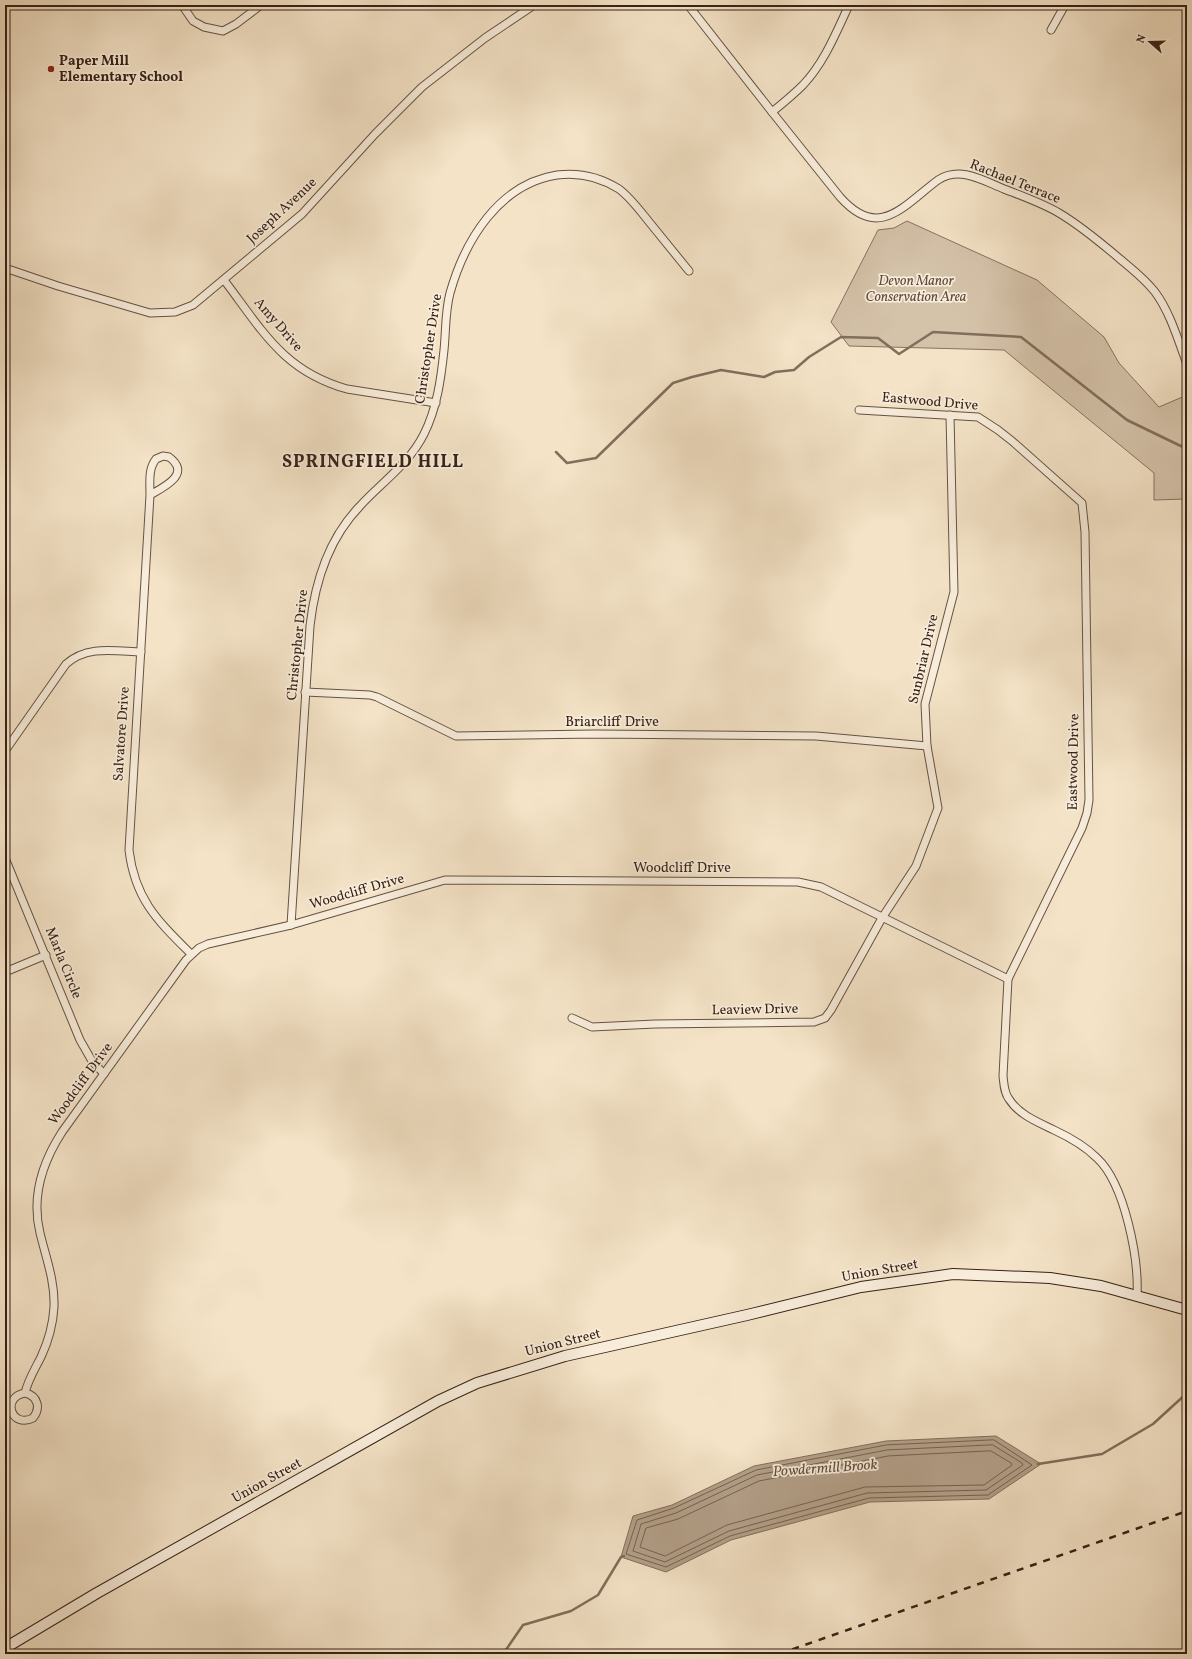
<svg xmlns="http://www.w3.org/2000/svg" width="1192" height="1659" font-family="Vollkorn,serif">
  <rect width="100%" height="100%" fill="#f4e3c7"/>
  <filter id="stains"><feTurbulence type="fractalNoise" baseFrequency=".005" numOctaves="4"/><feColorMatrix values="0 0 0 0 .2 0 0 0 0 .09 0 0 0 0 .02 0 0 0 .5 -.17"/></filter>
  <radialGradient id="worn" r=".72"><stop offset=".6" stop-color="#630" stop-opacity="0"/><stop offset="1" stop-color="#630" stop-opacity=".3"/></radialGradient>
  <path fill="#d4c2a9" stroke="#867260" d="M907 221 1037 280 1104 337 1119 363 1159 407 1187 395V499L1154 500V473L1004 350 849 346 831 322 878 230 894 228Z"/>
  <path fill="#b4a18b" stroke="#826e5c" d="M996 1436 1041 1464 989 1499 870 1502 731 1540 666 1572 621 1557 633 1516 672 1505 754 1466 886 1441Z"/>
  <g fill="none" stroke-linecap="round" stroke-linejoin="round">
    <g stroke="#766150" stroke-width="1">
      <path d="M994 1440 1032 1465 988 1495 869 1498 730 1536 666 1567 626 1554 637 1520 674 1508 756 1470 886 1445Z"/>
      <path d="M993 1445 1022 1463 1023 1465 986 1490 867 1493 729 1531 665 1562 633 1551 641 1524 676 1513 757 1475 887 1450Z"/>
      <path d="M991 1451 1011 1463 1012 1465 984 1485 865 1487 727 1525 665 1556 640 1547 646 1528 678 1519 759 1481 888 1456Z"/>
    </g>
    <g stroke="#826e5c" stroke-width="2.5">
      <path d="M556 452 567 463 596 458 673 383 692 377 721 370 764 377 775 372 794 370 809 357 841 337 878 338 899 354 933 332 1021 337 1127 420 1187 449"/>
      <path d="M1038 1464 1102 1454 1153 1424 1187 1393"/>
      <path d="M503 1654 523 1625 571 1611 598 1595 621 1557 624 1556"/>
    </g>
    <g stroke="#665242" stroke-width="9">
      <g id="street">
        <path d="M182 5 193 21 204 27 223 31 236 24 261 5"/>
        <path d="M688 5 772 112C782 104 793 95 803 85 824 63 836 33 849 5"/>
        <path d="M1051 30 1065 5"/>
        <path d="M772 112 840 197C879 241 903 206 938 180 960 166 982 180 1004 189 1022 196 1042 203 1059 213 1081 226 1100 242 1120 259 1132 269 1145 279 1155 292 1170 312 1178 340 1187 364"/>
        <path d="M5 268 58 286 150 313 175 312 193 305 302 214 375 134 422 87 485 38 534 5"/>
        <path d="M224 280C262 330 283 371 347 389L436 403"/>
        <path d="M859 410 978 417 998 430 1012 441 1082 503 1085 532 1089 800 1087 813 1082 828 1008 979 1003 1076C1004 1084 1004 1093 1009 1099 1019 1115 1038 1122 1054 1130 1069 1137 1085 1146 1097 1158 1125 1184 1139 1259 1137 1296"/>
        <path d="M150 495C164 487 192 474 169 457L163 456 156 459C148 469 150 482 150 495L129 850C135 900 158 921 191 954"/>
        <path d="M305 692 370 695 377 697 456 736 595 734 816 736 927 746"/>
        <path d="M5 751 66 664C87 645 115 651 141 652"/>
        <path d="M5 858 80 1040 92 1061 104 1074"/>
        <path d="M291 925 310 626C315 581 328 539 360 506 382 482 409 464 424 434 437 408 441 379 444 350 446 331 445 312 450 293 465 240 499 184 557 175 579 172 600 177 619 189 631 198 641 212 650 223 663 239 676 255 689 271"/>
        <path d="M5 972 46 955"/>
        <path d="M572 1018 592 1027 655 1024 814 1022 825 1018 831 1010 882 918 916 866 938 808 927 746 925 704 954 592 950 415"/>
        <path d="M25 1393C38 1396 41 1408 33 1418 11 1429 1 1397 25 1393 28 1380 35 1369 41 1357 48 1342 53 1325 54 1307 55 1281 46 1258 40 1233 31 1196 42 1163 62 1132L186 960 199 948 208 944 291 925 445 880 798 882 821 887 1008 979"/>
      </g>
    </g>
    <g stroke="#372116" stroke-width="12">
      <path id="secondary" d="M5 1648 97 1593 438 1401 477 1383 565 1356 747 1315 861 1287 953 1274 1050 1278 1101 1286 1187 1310"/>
    </g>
    <use href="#street" stroke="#f8eddb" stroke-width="7"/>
    <use href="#secondary" stroke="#f8eddb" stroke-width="10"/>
    <path stroke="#372116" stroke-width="2.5" stroke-dasharray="7 7" stroke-linecap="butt" d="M779 1654 1187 1511"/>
  </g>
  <circle fill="#8f2418" stroke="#f8eddb" stroke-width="1.5" cx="51" cy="69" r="4"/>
  <g text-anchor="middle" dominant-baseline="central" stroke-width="3.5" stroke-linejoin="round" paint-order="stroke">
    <g font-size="14" font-weight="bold" fill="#372116" stroke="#f8eddb" text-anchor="start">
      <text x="59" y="61">Paper Mill<tspan x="59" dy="16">Elementary School</tspan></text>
    </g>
    <g font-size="14" fill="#372116" stroke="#f8eddb">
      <text transform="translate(1015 182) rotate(22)">Rachael Terrace</text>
      <text transform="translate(282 211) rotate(-43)">Joseph Avenue</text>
      <text transform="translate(278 325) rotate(49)">Amy Drive</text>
      <text transform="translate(429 349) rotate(-81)">Christopher Drive</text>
      <text transform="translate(930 402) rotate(5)">Eastwood Drive</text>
      <text transform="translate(298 645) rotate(-84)">Christopher Drive</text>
      <text transform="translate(924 659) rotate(-77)">Sunbriar Drive</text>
      <text x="612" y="722">Briarcliff Drive</text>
      <text transform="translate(122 734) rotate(-86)">Salvatore Drive</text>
      <text transform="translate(1074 762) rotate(-89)">Eastwood Drive</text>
      <text x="682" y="868">Woodcliff Drive</text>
      <text transform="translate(357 892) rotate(-16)">Woodcliff Drive</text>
      <text transform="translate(63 963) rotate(68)">Marla Circle</text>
      <text transform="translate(755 1010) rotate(-1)">Leaview Drive</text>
      <text transform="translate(81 1084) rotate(-54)">Woodcliff Drive</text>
      <text transform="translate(880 1271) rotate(-10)">Union Street</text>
      <text transform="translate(563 1343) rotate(-14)">Union Street</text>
      <text transform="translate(267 1481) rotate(-29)">Union Street</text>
    </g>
    <g font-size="14" font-style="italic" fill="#5e493b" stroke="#f8eddb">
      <text x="916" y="281">Devon Manor<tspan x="916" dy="16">Conservation Area</tspan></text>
    </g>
    <g font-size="15" font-style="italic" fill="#634e3f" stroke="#f8eddb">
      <text transform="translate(825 1469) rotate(-4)">Powdermill Brook</text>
    </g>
    <g font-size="18" font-weight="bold" letter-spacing="1" fill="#372116" stroke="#f8eddb">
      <text x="373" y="462">SPRINGFIELD HILL</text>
    </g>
  </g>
  <rect width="1192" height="1659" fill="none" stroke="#f4e3c7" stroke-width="20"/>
  <rect x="6" y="6" width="1180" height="1647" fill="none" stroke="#372116" stroke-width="2"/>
  <rect x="10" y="10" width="1172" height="1639" fill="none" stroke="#372116"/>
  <g transform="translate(1150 42) rotate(290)" stroke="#f8eddb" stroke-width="3" paint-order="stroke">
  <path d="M0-3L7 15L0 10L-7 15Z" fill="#372116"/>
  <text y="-6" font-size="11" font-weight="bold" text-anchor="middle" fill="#372116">N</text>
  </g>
  <rect width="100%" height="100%" filter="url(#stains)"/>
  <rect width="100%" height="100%" fill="url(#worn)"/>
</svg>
